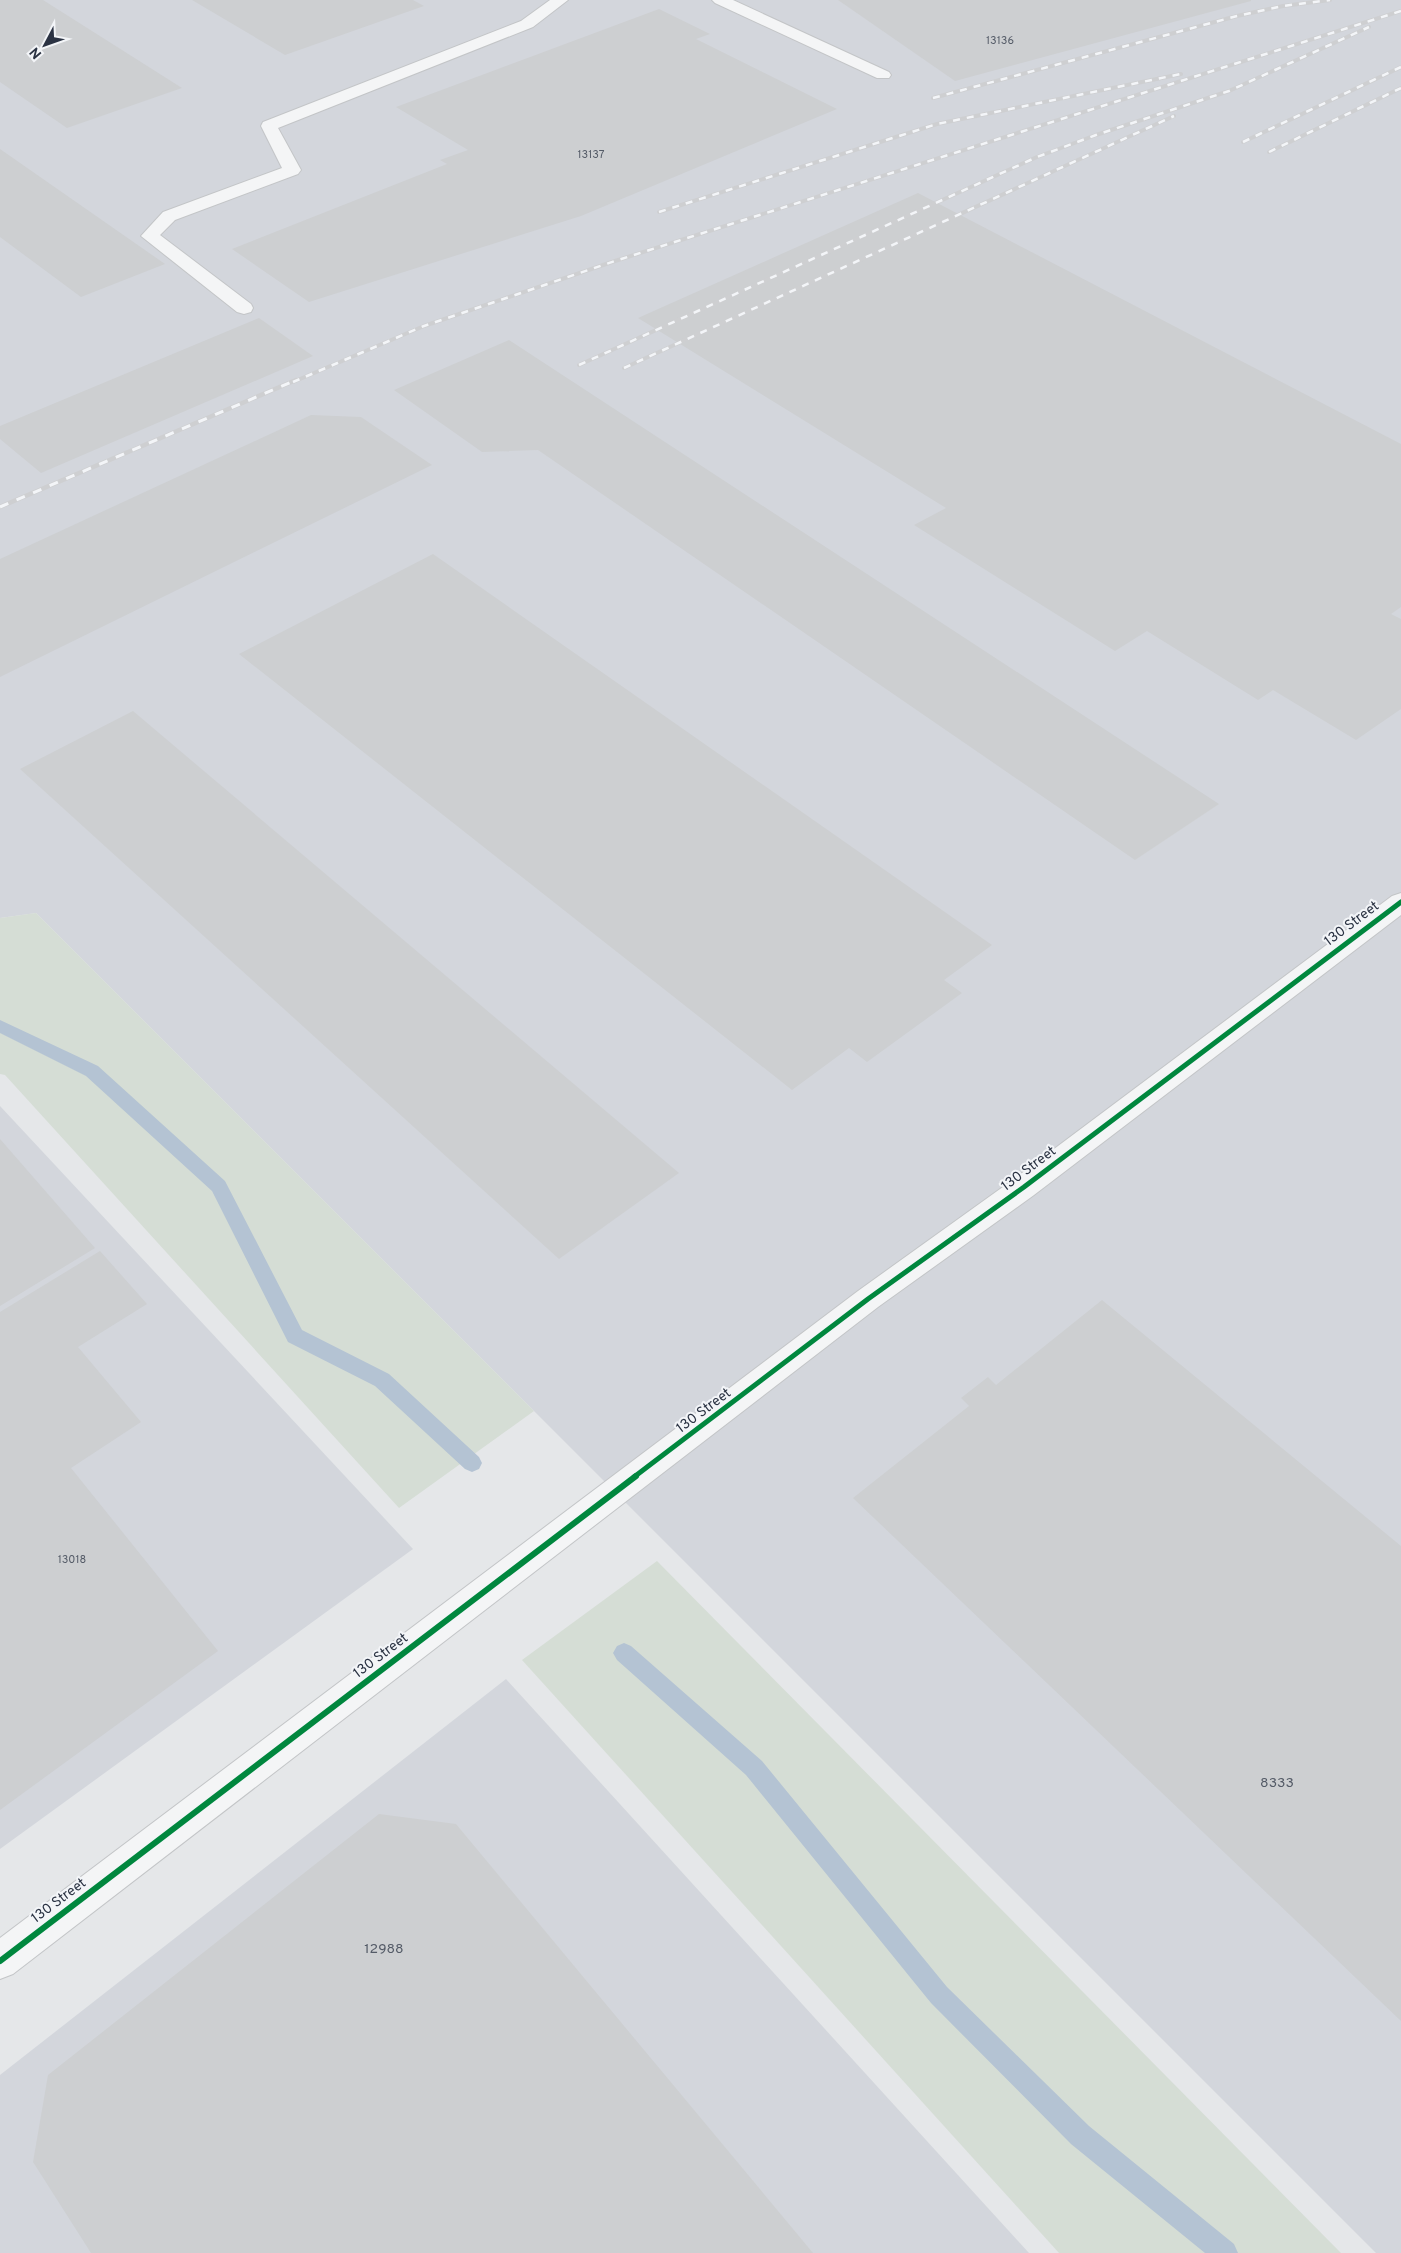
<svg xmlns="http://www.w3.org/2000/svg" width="1401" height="2253" font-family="Overpass,sans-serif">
  <rect width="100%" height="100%" fill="#e5e7e9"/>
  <g fill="#d3d6dc">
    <path d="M0 0H1401V2253H1376L36 913 0 918Z"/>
    <path d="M0 1106 413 1549 0 1849Z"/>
    <path d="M506 1679 1029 2253H0V2075Z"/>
  </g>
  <g fill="#d5ddd5">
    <path d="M36 913 534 1411 399 1508 5 1075 0 1074V918Z"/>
    <path d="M657 1561 1341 2253H1059L522 1660Z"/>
  </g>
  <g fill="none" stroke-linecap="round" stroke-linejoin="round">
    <g fill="#b4c3d3" fill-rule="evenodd">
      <path d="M0 1020 98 1066 225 1181 302 1330 389 1374 479 1457 482 1463 479 1469 472 1472 465 1469 375 1386 288 1342 212 1191 86 1076 0 1033Z"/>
      <path d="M624 1643 631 1646 762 1761 947 1987 1089 2126 1234 2244 1238 2253H1205L1071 2144 931 2003 746 1775 617 1660 613 1653 617 1646Z"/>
    </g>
  </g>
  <g fill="#cdcfd1">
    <path d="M0 0H43L182 88 67 128 0 82Z"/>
    <path d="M192 0H413L424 6 285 55Z"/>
    <path d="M838 0H1251V1L955 81Z"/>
    <path d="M659 9 710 34 696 39 837 109 581 216 309 302 232 249 447 164 440 160 468 150 396 107Z"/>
    <path d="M0 149 165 264 81 297 0 237Z"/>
    <path d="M918 193 1401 444V607L1391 614 1401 619V709L1356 740 1273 690 1258 700 1147 631 1115 651 914 525 946 508 638 318Z"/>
    <path d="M259 318 313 356 41 473 0 439V426Z"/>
    <path d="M509 340 1219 804 1135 860 538 450 482 452 394 390Z"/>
    <path d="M311 415 361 417 432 465 0 677V559Z"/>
    <path d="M433 554 992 945 944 980 962 993 867 1062 849 1048 792 1090 239 654Z"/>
    <path d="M133 711 679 1173 559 1259 20 769Z"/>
    <path d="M0 1139 95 1248 0 1306Z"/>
    <path d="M100 1251 147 1304 78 1347 141 1422 71 1468 218 1651 0 1810V1312Z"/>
    <path d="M1102 1300 1401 1546V2021L853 1498 969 1406 961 1398 988 1377 996 1385Z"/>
    <path d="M379 1814 456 1824 813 2253H91L33 2162 48 2075Z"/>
  </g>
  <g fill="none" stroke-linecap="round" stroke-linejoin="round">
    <g stroke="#c3c5c7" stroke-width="2">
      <g id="lane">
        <path d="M550 0H568L533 27 278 128 301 170 298 174 175 220 160 235 251 304 253 308 251 312 244 314 237 312 141 236 163 212 282 168 261 126 263 122 521 21Z"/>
        <path d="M712 0H733L889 72 891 75 889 78H877L715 3Z"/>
      </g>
    </g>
    <g stroke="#c3c5c7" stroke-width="2">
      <path id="street" d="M1401 893V915L1034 1195 878 1307 13 1974 0 1979V1938L858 1291 1014 1179 1392 896Z"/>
    </g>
    <use href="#lane" fill="#f4f5f6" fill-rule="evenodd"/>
    <use href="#street" fill="#f4f5f6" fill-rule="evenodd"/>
    <g stroke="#cecfd1" stroke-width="4">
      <g id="rail-far1">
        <path d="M933 98 1237 16 1283 6 1330 0"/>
        <path d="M1243 142 1401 67"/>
        <path d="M1269 152 1401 88"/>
        <path d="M659 212 937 124 1181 74"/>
        <path d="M579 365 1037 157 1096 135 1229 91 1369 27"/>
        <path d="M624 368 1174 116"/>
        <path d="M293 382 424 326 615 261 1401 11"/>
      </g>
    </g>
    <g stroke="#cecfd1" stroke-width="4.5">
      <path id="rail" d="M0 507 296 380"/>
    </g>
    <use href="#rail-far1" stroke="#f3f5f8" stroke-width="2.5" stroke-dasharray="7" stroke-linecap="butt"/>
    <use href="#rail" stroke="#f3f5f8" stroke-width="3" stroke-dasharray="9" stroke-linecap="butt"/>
    <g stroke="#f3f5f8" stroke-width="8">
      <path id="cycleway-far1" d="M634 1477 868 1299 1024 1187 1401 902"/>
    </g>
    <g stroke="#f3f5f8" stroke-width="9">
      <path id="cycleway" d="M0 1961 636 1476"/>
    </g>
    <use href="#cycleway-far1" stroke="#00873e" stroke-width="5"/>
    <use href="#cycleway" stroke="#00873e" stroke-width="6"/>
  </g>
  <g text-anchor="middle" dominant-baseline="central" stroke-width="4" stroke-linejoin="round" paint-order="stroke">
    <g font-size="11" fill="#545b67">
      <text x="1000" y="41">13136</text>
      <text x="591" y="155">13137</text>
      <text x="72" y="1560">13018</text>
    </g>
    <g font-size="14" fill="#2b3343" stroke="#f3f5f8">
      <text transform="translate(1352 924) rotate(-37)">130 Street</text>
      <text transform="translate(1029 1169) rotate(-37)">130 Street</text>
      <text transform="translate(704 1411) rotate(-37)">130 Street</text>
      <text transform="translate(381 1656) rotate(-37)">130 Street</text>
      <text transform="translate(59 1901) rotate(-37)">130 Street</text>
    </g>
    <g font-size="14" fill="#545b67">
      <text x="1277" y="1783">8333</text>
      <text x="384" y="1949">12988</text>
    </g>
  </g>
  <g transform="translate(45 45) rotate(229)" stroke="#f3f5f8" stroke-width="4" paint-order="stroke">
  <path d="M0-4L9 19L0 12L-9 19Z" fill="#2b3343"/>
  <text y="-8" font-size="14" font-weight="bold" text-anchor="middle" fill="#2b3343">N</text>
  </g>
</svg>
